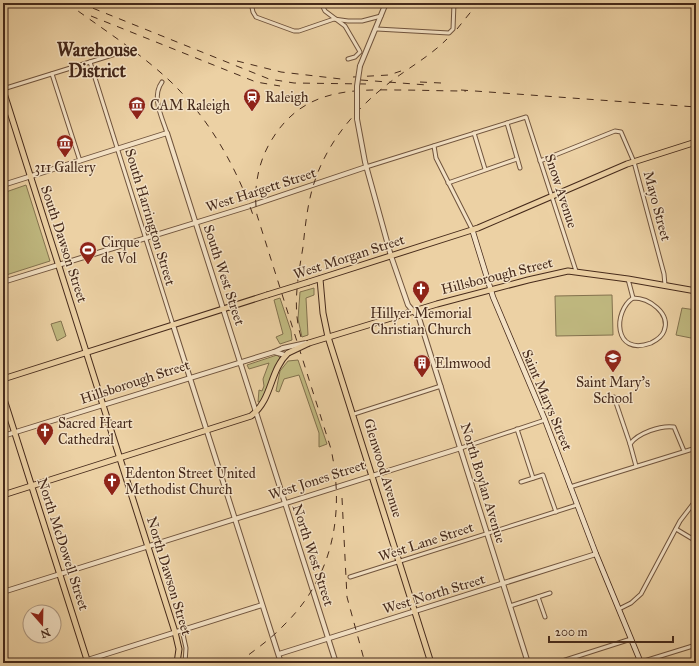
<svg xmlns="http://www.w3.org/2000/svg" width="699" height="666" font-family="'IM FELL Great Primer',serif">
  <rect width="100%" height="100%" fill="#ecd1a4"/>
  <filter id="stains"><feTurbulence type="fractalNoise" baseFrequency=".005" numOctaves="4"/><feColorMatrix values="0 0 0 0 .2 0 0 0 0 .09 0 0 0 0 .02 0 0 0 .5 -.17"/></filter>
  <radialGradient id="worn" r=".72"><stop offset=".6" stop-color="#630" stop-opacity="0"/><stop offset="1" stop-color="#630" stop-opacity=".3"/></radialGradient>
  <g fill="#c0b980" stroke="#83724e">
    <path d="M26 185 50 261 3 276V193Z"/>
    <path d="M314 288V295L306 298 308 335 302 337 298 319 300 292Z"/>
    <path d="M612 295 613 335 556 336 555 296Z"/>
    <path d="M280 298 291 331 292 340 280 344 276 337 283 334 274 300Z"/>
    <path d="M682 308 696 310V339L676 335Z"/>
    <path d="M61 321 66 336 57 341 51 324Z"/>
    <path d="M277 355 280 358 262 402H258L259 390 262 391 264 386 263 379 269 363 249 369 247 365Z"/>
    <path d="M298 360 327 444 319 447V433L299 375 284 379 279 392 276 391 280 371 288 361Z"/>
  </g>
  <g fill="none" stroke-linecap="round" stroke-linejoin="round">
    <g stroke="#70543d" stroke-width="5">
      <g id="minor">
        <path d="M251 3 253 12 256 17 294 31H299L334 19 348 21H362L381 16"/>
        <path d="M321 3 325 11 345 26 359 50 360 52 355 57 348 59"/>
        <path d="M377 29 449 33 453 29 454 3"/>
        <path d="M90 62 173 325"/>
        <path d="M52 74 80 161"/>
        <path d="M162 82C151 97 162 117 167 133"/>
        <path d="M3 89 122 52"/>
        <path d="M507 123 520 168"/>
        <path d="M474 133 485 169"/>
        <path d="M434 146 436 158 472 229"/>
        <path d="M540 161 615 131 621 132 634 162 664 274 665 285"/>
        <path d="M366 167 526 117 576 271"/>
        <path d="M448 183 517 159"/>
        <path d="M628 279 633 298"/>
        <path d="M633 298C649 298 671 313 664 331 662 337 657 340 651 343 613 357 613 311 633 298Z"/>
        <path d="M614 397 630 444"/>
        <path d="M354 414 441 386"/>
        <path d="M517 429 533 478"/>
        <path d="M461 448 545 420"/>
        <path d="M636 466 630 444C638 433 661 425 674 427L684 451"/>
        <path d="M521 482 543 475 556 512"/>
        <path d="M570 487 696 448"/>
        <path d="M676 529 696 541"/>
        <path d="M350 577 577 505"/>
        <path d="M538 597 545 617"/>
        <path d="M510 606 550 593"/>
        <path d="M619 609 631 603 641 594 680 521 696 500"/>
        <path d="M182 630 186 648 185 663"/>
        <path d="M694 645 696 632"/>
        <path d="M641 662 696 645"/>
        <path d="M556 663 631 639"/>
      </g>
    </g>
    <g stroke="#70543d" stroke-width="6">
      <g id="tertiary">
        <path d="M360 66 386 3"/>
        <path d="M357 119 365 162 391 256 408 305 419 318 528 663"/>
        <path d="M3 185 167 133 336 663"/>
        <path d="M3 282 250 206 366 167"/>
        <path d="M173 325 281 663"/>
        <path d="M274 352 285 355"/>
        <path d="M3 436 274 352 283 348"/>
        <path d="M3 592 461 448"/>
        <path d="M279 654 596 554"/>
        <path d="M78 663 262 605"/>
      </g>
    </g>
    <g stroke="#462a1b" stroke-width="6">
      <path id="secondary" d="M472 229 493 297 545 420 596 554 641 663"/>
    </g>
    <g stroke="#462a1b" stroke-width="7">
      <g id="primary">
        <path d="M3 90 175 632 179 649 177 663"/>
        <path d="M320 279 323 313 328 337 431 663"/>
        <path d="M309 282 478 228 627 164 696 142"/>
        <path d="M309 343 437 304 528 280 568 271 628 279 696 291"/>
        <path d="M3 379 267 295"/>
        <path d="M3 396 88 663"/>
        <path d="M3 495 251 416C273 399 269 371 288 353"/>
      </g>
    </g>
    <use href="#minor" stroke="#f3e1c4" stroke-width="3"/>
    <use href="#tertiary" stroke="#f3e1c4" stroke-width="4"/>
    <use href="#secondary" stroke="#f3e1c4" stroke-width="4.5"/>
    <use href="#primary" stroke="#ecd1a4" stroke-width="5"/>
    <g stroke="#462a1b" stroke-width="1" stroke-dasharray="7 7" stroke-linecap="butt">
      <path d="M67 3C101 28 139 52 170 81 208 117 236 166 253 215"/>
      <path d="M80 3 269 79 294 83 367 84"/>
      <path d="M91 16 256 82 280 86"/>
      <path d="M457 29 478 3"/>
      <path d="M237 61 281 72 341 79"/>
      <path d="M353 77 389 75 401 71"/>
      <path d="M361 80 427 85"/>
      <path d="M420 82 441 83"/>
      <path d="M461 90 696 107"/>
      <path d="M301 337C292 308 298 277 303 247 305 228 307 208 312 190 324 146 353 111 389 83 408 68 429 57 447 39"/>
      <path d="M342 498 347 597 365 663"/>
      <path d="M238 663C253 651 270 640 283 626 333 578 345 514 331 449L257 215C253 190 258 162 271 141 300 92 344 89 396 90 419 90 443 91 466 91"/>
    </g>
    <g stroke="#70543d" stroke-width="6" stroke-linecap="butt">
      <g id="tertiary-bridge">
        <path d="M357 119V86L360 66"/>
        <path d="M283 348 306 343"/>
      </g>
    </g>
    <g stroke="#462a1b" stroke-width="7" stroke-linecap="butt">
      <g id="primary-bridge">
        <path d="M267 295 309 282"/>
        <path d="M288 353 309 343"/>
      </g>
    </g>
    <use href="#tertiary-bridge" stroke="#f3e1c4" stroke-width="4"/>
    <use href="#primary-bridge" stroke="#ecd1a4" stroke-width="5"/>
  </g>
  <defs>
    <g id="station-pin" transform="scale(0.9)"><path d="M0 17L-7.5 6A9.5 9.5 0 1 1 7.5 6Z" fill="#8f2418" stroke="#f3e1c4"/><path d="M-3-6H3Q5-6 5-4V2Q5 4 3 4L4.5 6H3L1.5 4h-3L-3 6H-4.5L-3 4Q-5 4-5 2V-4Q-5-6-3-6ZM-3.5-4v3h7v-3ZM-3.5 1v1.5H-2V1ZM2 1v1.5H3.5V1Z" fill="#fff"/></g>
    <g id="museum-pin" transform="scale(0.9)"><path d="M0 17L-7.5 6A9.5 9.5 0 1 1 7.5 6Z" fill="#8f2418" stroke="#f3e1c4"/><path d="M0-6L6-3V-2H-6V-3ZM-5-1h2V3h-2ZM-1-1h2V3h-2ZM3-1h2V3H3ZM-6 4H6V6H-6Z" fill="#fff"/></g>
    <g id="stadium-pin" transform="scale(0.9)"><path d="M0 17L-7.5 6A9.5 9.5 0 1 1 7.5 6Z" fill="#8f2418" stroke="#f3e1c4"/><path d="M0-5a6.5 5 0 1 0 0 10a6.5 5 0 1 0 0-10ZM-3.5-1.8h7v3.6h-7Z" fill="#fff"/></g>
    <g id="church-pin" transform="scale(0.9)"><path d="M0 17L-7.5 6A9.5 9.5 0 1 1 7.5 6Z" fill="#8f2418" stroke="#f3e1c4"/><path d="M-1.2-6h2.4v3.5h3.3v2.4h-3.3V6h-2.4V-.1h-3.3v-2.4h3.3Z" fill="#fff"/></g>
    <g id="school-pin" transform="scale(0.9)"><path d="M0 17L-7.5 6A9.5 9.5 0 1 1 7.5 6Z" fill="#8f2418" stroke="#f3e1c4"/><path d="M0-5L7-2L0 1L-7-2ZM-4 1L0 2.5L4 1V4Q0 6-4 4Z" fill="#fff"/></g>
    <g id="building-pin" transform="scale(0.9)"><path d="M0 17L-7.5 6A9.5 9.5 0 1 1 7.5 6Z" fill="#8f2418" stroke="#f3e1c4"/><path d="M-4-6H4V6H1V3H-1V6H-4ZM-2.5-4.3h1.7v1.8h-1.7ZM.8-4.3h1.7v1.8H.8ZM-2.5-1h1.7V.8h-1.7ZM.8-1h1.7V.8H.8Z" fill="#fff"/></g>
  </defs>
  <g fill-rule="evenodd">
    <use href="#station-pin" x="252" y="97"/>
    <use href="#museum-pin" x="137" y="105"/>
    <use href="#museum-pin" x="65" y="143"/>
    <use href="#stadium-pin" x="88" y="250"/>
    <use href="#church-pin" x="421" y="289"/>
    <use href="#school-pin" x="613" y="358"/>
    <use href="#building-pin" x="422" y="363"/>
    <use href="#church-pin" x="45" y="431"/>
    <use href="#church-pin" x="112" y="481"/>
  </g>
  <g text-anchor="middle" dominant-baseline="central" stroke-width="3" stroke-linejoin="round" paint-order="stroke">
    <g font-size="14" fill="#462a1b" stroke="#f3e1c4" text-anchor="start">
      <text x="265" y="97">Raleigh</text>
      <text x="150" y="105">CAM Raleigh</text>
      <text x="65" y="167" text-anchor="middle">311 Gallery</text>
      <text x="101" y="242">Cirque<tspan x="101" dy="16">de Vol</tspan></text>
      <text x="421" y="313" text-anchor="middle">Hillyer Memorial<tspan x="421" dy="16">Christian Church</tspan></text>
      <text x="435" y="363">Elmwood</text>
      <text x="613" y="382" text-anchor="middle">Saint Mary's<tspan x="613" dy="16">School</tspan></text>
      <text x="58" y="423">Sacred Heart<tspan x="58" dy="16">Cathedral</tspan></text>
      <text x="125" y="473">Edenton Street United<tspan x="125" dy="16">Methodist Church</tspan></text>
    </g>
    <g font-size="14" fill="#462a1b" stroke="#f3e1c4">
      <text transform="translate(261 190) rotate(-18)">West Hargett Street</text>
      <text transform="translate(561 191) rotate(72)">Snow Avenue</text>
      <text transform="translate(657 206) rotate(75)">Mayo Street</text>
      <text transform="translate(150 217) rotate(73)">South Harrington Street</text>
      <text transform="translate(64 244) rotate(72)">South Dawson Street</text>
      <text transform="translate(349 257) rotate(-18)">West Morgan Street</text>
      <text transform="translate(224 275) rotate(72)">South West Street</text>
      <text transform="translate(497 276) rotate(-14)">Hillsborough Street</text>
      <text transform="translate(135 382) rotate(-18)">Hillsborough Street</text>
      <text transform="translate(547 400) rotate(67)">Saint Marys Street</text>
      <text transform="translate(383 468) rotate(73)">Glenwood Avenue</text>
      <text transform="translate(317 480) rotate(-18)">West Jones Street</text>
      <text transform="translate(483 483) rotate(73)">North Boylan Avenue</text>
      <text transform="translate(426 542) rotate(-18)">West Lane Street</text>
      <text transform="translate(63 544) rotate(72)">North McDowell Street</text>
      <text transform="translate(313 555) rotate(72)">North West Street</text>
      <text transform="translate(169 576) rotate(73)">North Dawson Street</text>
      <text transform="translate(434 594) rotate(-17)">West North Street</text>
    </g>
    <g font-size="18" font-weight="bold" fill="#462a1b" stroke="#f3e1c4">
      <text x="97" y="50">Warehouse<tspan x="97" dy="21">District</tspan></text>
    </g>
  </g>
  <rect width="699" height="666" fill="none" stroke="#ecd1a4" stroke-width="16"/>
  <rect x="4" y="4" width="691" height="658" fill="none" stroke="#462a1b" stroke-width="2"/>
  <rect x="8" y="8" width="683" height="650" fill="none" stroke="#462a1b"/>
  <g transform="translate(42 624) rotate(160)"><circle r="19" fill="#f3e1c4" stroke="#ae9880"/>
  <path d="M0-3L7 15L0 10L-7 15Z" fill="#8f2418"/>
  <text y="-6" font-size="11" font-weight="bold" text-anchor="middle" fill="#462a1b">N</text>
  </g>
  <path d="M549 636v6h124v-6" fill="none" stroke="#462a1b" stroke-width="2"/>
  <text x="555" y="636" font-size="12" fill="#462a1b" stroke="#f3e1c4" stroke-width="3" paint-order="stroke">200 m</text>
  <rect width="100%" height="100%" filter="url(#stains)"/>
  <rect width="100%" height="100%" fill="url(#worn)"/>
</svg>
